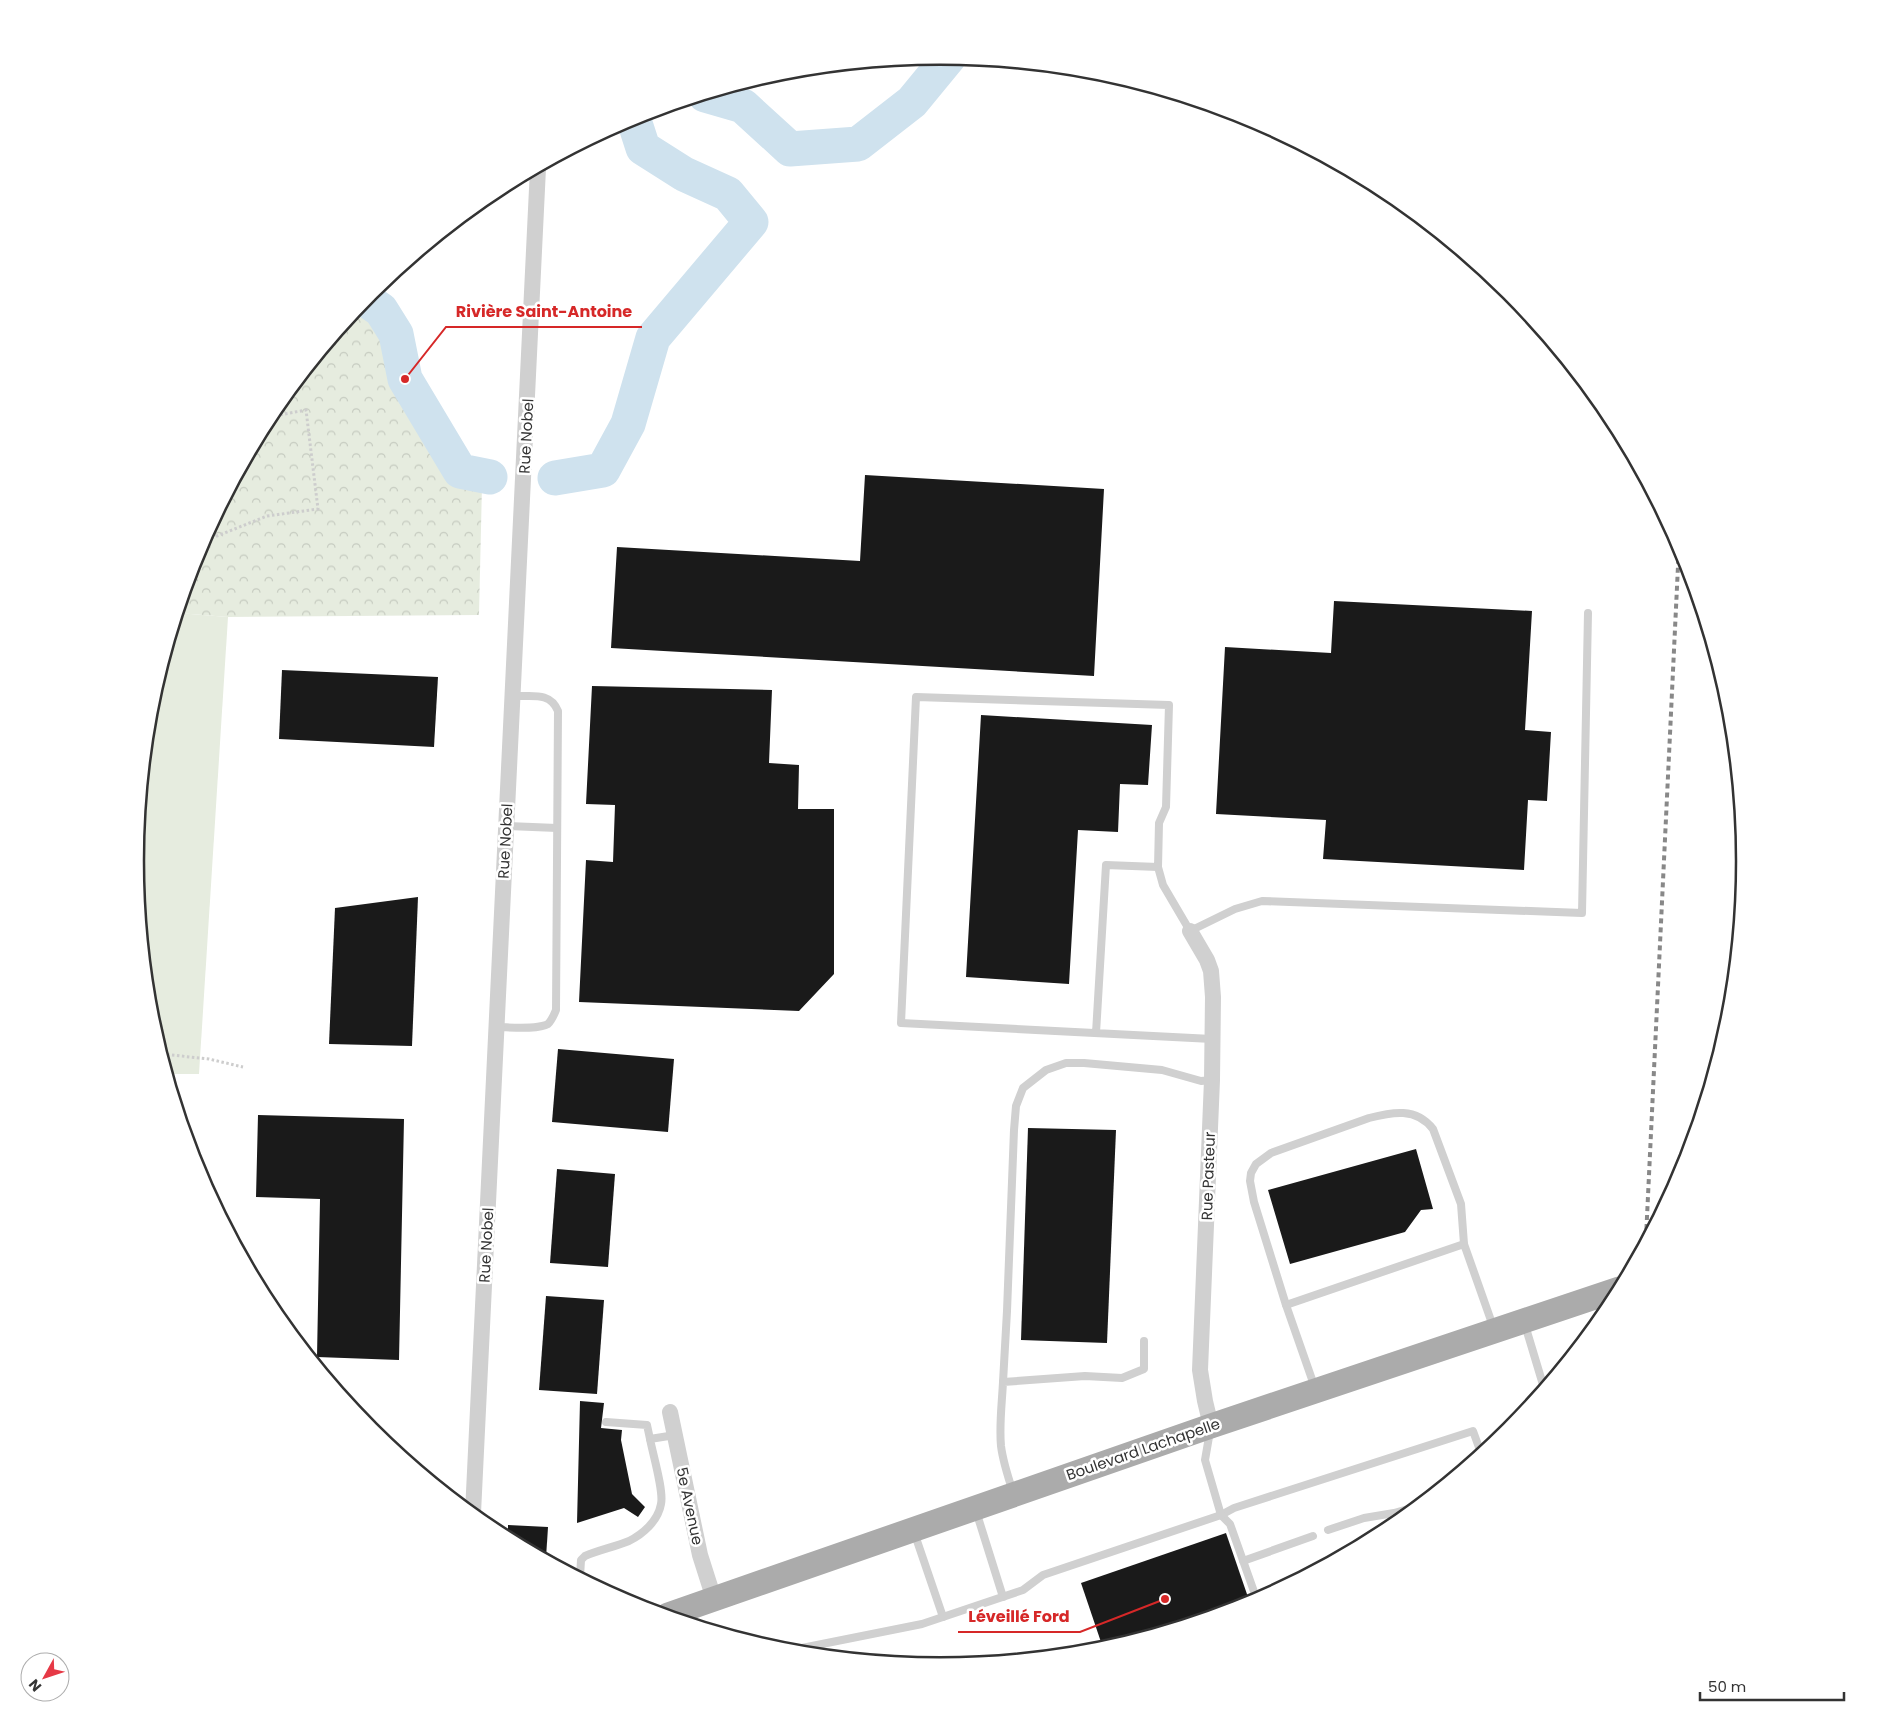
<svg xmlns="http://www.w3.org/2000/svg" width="1880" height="1722" font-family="Poppins,sans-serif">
  <defs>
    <pattern id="forest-crowns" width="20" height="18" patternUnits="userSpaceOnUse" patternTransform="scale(1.25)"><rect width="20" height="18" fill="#e6ecdf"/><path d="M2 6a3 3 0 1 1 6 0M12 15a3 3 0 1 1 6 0" fill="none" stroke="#c6cbc0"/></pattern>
  </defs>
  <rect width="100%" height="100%" fill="#fff"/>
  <path fill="#e6ecdf" d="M178 613 228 617 199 1074H168L151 1018 135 861 151 704Z"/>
  <path fill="url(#forest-crowns)" d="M364 300 369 305 400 360V391L482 485 479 615 228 617 178 613 197 553 271 414Z"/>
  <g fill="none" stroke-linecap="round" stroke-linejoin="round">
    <g stroke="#cfe2ee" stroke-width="35">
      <path d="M705 95 743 106 790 149 858 144 912 102 949 57"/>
      <path d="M365 299 381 310 396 334 405 379 460 471 490 477"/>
      <path d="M555 478 603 470 628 424 653 338 751 222 728 194 684 174 643 148 633 117"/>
    </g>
  </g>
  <g fill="#1a1a1a">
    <path d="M865 475 1104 489 1094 676 611 648 617 547 860 561Z"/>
    <path d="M1334 601 1532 611 1525 730 1551 732 1547 801 1528 800 1524 870 1323 859 1326 820 1216 814 1225 647 1331 653Z"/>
    <path d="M282 670 438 677 434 747 279 739Z"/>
    <path d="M592 686 772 690 769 763 799 765 798 809H834V974L799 1011 579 1002 586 860 613 862 615 805 586 804Z"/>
    <path d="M981 715 1152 725 1148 785 1120 784 1118 832 1078 830 1069 984 966 977Z"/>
    <path d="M418 897 412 1046 329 1044 335 908Z"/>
    <path d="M558 1049 674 1059 668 1132 552 1122Z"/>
    <path d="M258 1115 404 1119 399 1360 317 1357 320 1199 256 1197Z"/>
    <path d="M1028 1128 1116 1130 1107 1343 1021 1340Z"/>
    <path d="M1416 1149 1433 1209 1421 1210 1405 1232 1290 1264 1268 1190Z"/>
    <path d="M557 1169 615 1174 608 1267 550 1263Z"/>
    <path d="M546 1296 604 1300 597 1394 539 1390Z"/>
    <path d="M580 1401 604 1403 601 1428 622 1430 621 1440 632 1494 645 1507 638 1517 624 1508 577 1523Z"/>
    <path d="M508 1525 548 1527 546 1558 508 1538Z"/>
    <path d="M1226 1533 1250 1603 1103 1648 1081 1583Z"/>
  </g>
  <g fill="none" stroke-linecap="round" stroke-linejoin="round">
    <g stroke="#cdcdcd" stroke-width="3" stroke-dasharray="2.5 2.5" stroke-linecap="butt">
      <path d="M202 542 267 516 318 509 306 410 269 417"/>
      <path d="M162 1054 209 1059 243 1067"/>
    </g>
    <g stroke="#d0d0d0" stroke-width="8">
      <path d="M506 826 557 828"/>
      <path d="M1158 867 1163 885 1190 931 1235 909 1262 901 1582 913 1588 613"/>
      <path d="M496 1027C508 1027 538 1030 548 1024 552 1020 554 1015 556 1010L558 711C550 691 531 697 513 696"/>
      <path d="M1096 1033 1106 865 1158 867 1159 823 1166 807 1169 705 916 697 901 1023 1212 1039"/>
      <path d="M1286 1305 1254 1202 1250 1181 1251 1173 1256 1164 1271 1153 1369 1118C1392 1112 1416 1107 1433 1129L1461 1204 1464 1244"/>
      <path d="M1525 1325 1544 1388"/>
      <path d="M1003 1382 1007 1311 1014 1130 1016 1106 1023 1088 1046 1070 1066 1063H1084L1162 1070 1201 1081 1212 1080"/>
      <path d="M1315 1388 1286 1305 1464 1244 1494 1329"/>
      <path d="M606 1422 647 1425 650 1439"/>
      <path d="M1013 1492C1008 1477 1003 1462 1001 1446 999 1425 1002 1403 1003 1382L1085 1376 1122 1378 1144 1369V1341"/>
      <path d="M976 1511 1003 1597"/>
      <path d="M1328 1530 1364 1518 1394 1513 1415 1507"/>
      <path d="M914 1532 943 1617"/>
      <path d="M1243 1561 1313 1536"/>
      <path d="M580 1577 581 1560 585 1556C599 1550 614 1547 629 1541 643 1534 658 1521 661 1504 664 1491 653 1455 650 1439L675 1435"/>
      <path d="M1257 1600 1230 1524 1221 1515 1234 1508 1473 1431 1481 1453"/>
      <path d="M787 1651 922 1624 1023 1590 1043 1575 1221 1515 1205 1460 1210 1431"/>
    </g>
    <g stroke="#d0d0d0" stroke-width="16">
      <path d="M1190 931 1207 960 1211 971 1213 997 1212 1080 1200 1370 1205 1401 1211 1426"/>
      <path d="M670 1412 700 1555 714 1599"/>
      <path d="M473 1513 538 168"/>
    </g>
    <path stroke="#ababab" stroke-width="25" d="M668 1615 1211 1426 1619 1289"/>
    <path stroke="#888" stroke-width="4" stroke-dasharray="5 4" stroke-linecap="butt" d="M1646 1238 1679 545"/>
  </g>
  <g text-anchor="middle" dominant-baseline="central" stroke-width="5" stroke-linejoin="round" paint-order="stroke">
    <g font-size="15" fill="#333" stroke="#fff">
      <text transform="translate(526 436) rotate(-87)">Rue Nobel</text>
      <text transform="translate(505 841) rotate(-87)">Rue Nobel</text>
      <text transform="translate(1208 1176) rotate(-88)">Rue Pasteur</text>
      <text transform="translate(486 1245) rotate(-87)">Rue Nobel</text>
      <text transform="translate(1143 1449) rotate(-19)">Boulevard Lachapelle</text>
      <text transform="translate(690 1506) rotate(78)">5e Avenue</text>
    </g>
  </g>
  <path d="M0 0H1880V1722H0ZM144 861a796 796 0 1 1 1592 0a796 796 0 1 1-1592 0Z" fill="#fff" fill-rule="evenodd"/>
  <path fill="none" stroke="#333" stroke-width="2.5" d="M144 861a796 796 0 1 1 1592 0a796 796 0 1 1-1592 0Z"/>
  <path fill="none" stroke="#d62828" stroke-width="2" d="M405 379L446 327H642M1165 1599L1080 1632H958"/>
  <g fill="#d62828" stroke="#fff" stroke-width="2">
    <circle cx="405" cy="379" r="5"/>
    <circle cx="1165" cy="1599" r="5"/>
  </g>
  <g font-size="16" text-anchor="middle" font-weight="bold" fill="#d62828" stroke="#fff" stroke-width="5" stroke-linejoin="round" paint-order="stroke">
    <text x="544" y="317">Rivière Saint-Antoine</text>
    <text x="1019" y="1622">Léveillé Ford</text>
  </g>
  <g transform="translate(45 1677) rotate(230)"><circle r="24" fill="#ffffff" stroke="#adadad"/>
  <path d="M0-4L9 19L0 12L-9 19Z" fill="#e63946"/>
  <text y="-8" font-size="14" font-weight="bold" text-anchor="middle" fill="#333333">N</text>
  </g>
  <path d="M1700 1692v8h144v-8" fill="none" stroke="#333333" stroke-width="2.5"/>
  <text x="1708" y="1692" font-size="15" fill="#333333" stroke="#ffffff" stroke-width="4" paint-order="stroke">50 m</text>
</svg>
